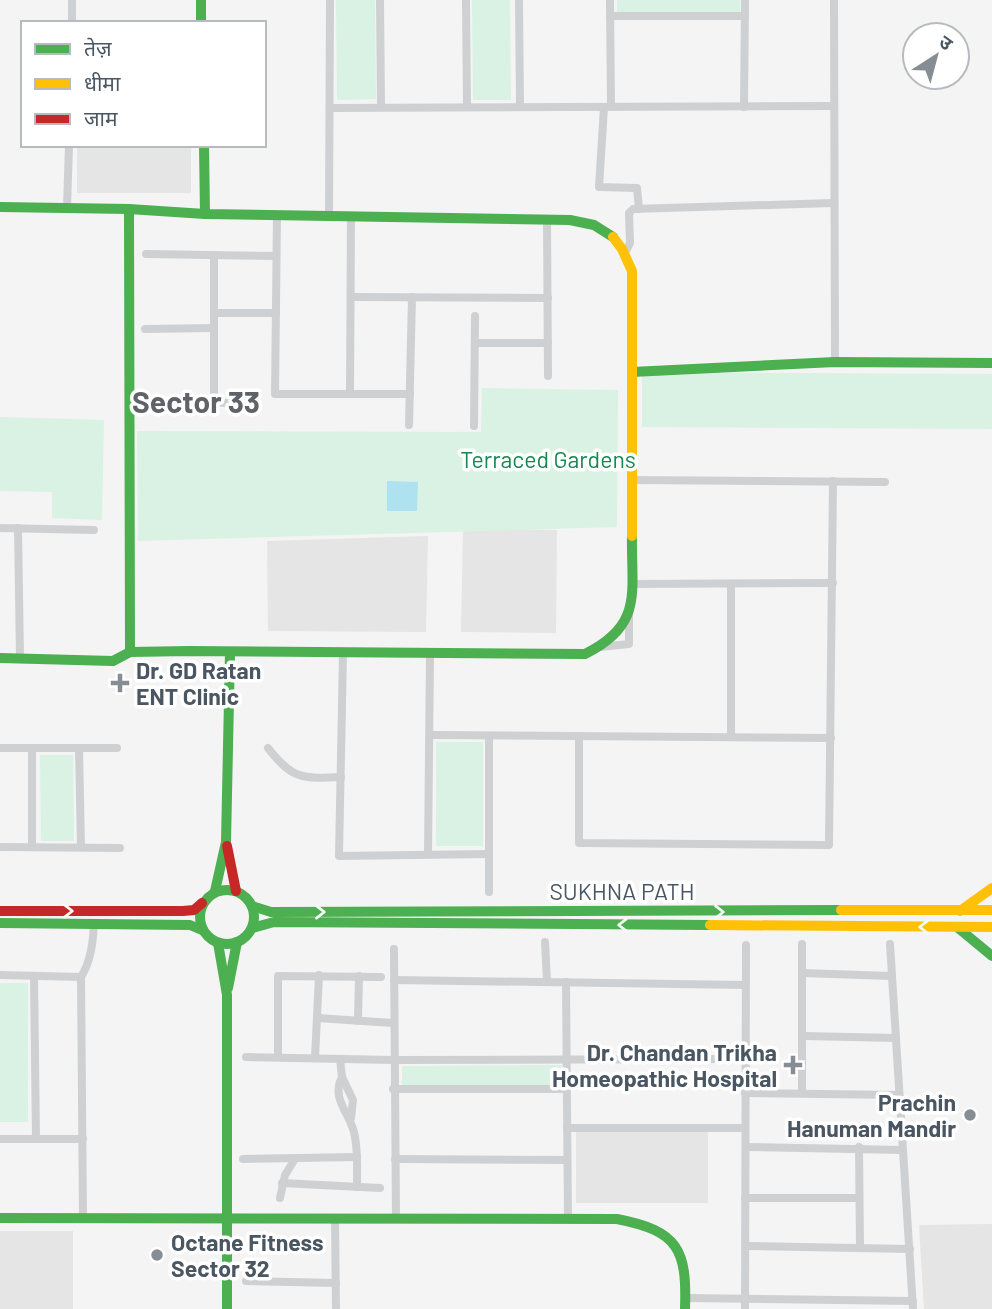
<svg xmlns="http://www.w3.org/2000/svg" width="992" height="1309" font-family="Barlow,'Noto Sans Devanagari',sans-serif">
  <rect width="100%" height="100%" fill="#f4f4f4"/>
  <g fill="#e6e5e6">
    <rect x="77" y="145" width="114" height="48"/>
    <path d="M463 529 557 530 556 633 461 632Z"/>
    <path d="M428 536 426 632 268 631 267 541Z"/>
    <rect x="576" y="1131" width="132" height="72"/>
    <path d="M992 1224V1309H924L919 1225Z"/>
    <rect x="0" y="1231" width="73" height="78"/>
  </g>
  <g fill="#d9f2e3">
    <path d="M336 0H375L376 99 337 100Z"/>
    <path d="M472 0H510L511 100H473Z"/>
    <rect x="617" y="0" width="123" height="12"/>
    <path d="M642 372 992 374V429L642 427Z"/>
    <path d="M482 388 618 390 617 527 138 541 137 431 481 432Z"/>
    <path d="M0 417 104 420 102 520 52 518V492L0 491Z"/>
    <rect x="436" y="742" width="47" height="104"/>
    <path d="M40 755H73L74 841H41Z"/>
    <rect x="0" y="983" width="28" height="139"/>
    <path d="M562 1065V1085H402V1066Z"/>
  </g>
  <path fill="#aee2f0" d="M387 481 418 482 417 511H387Z"/>
  <g fill="none" stroke-linecap="round" stroke-linejoin="round">
    <g stroke="#ced0d2" stroke-width="8">
      <path d="M380 0 381 107"/>
      <path d="M466 0 467 107"/>
      <path d="M519 0 520 107"/>
      <path d="M610 0 611 107"/>
      <path d="M834 0 835 362"/>
      <path d="M610 16H745"/>
      <path d="M72 23V0"/>
      <path d="M604 107 599 187 637 188 639 209"/>
      <path d="M744 107 745 0"/>
      <path d="M330 108 834 106"/>
      <path d="M67 208 69 145"/>
      <path d="M277 215 275 394H410"/>
      <path d="M329 216 330 0"/>
      <path d="M547 220 548 376"/>
      <path d="M625 253 630 243 629 213 633 209 833 203"/>
      <path d="M146 254 276 256"/>
      <path d="M351 297 548 298"/>
      <path d="M214 313H276"/>
      <path d="M145 329 214 328"/>
      <path d="M475 343H548"/>
      <path d="M350 394 351 216"/>
      <path d="M143 402 256 403"/>
      <path d="M214 403V255"/>
      <path d="M409 425 412 297"/>
      <path d="M474 426 475 316"/>
      <path d="M633 480 885 482"/>
      <path d="M0 528 94 530"/>
      <path d="M18 528 20 658"/>
      <path d="M633 584 833 583"/>
      <path d="M731 584V737"/>
      <path d="M600 647 629 644V615"/>
      <path d="M343 654 339 856 489 854"/>
      <path d="M430 735 831 738"/>
      <path d="M489 736V892"/>
      <path d="M579 736V843L829 845 833 481"/>
      <path d="M0 748H117"/>
      <path d="M32 748V847"/>
      <path d="M79 748 81 847"/>
      <path d="M268 748C292 779 302 779 341 777"/>
      <path d="M0 847 120 848"/>
      <path d="M428 854 430 654"/>
      <path d="M545 942 547 982"/>
      <path d="M802 944V1093"/>
      <path d="M890 944 913 1309"/>
      <path d="M394 949 396 1218"/>
      <path d="M802 973 891 976"/>
      <path d="M0 975 81 977"/>
      <path d="M34 976 36 1139"/>
      <path d="M394 980 745 985"/>
      <path d="M566 982 568 1219"/>
      <path d="M317 1018 393 1023"/>
      <path d="M358 1021 359 976"/>
      <path d="M803 1036 896 1038"/>
      <path d="M246 1057 393 1060 744 1059"/>
      <path d="M278 1057V976L381 977"/>
      <path d="M315 1058 319 975"/>
      <path d="M340 1059 342 1077 353 1100 351 1118"/>
      <path d="M342 1077C330 1100 352 1114 355 1137 358 1153 357 1170 357 1187"/>
      <path d="M393 1089H566"/>
      <path d="M745 1093 899 1095"/>
      <path d="M567 1128H745"/>
      <path d="M0 1139H83"/>
      <path d="M746 1147 903 1150"/>
      <path d="M859 1147 860 1247"/>
      <path d="M243 1159 357 1157"/>
      <path d="M395 1159 567 1160"/>
      <path d="M282 1183 380 1188"/>
      <path d="M280 1198 285 1175 295 1159"/>
      <path d="M745 1198H859"/>
      <path d="M83 1218 81 977C91 961 93 942 94 924"/>
      <path d="M335 1218 336 1309"/>
      <path d="M746 1246 910 1249"/>
      <path d="M246 1281 336 1283"/>
      <path d="M685 1298 913 1301"/>
      <path d="M745 1309 746 945"/>
    </g>
    <g stroke="#4caf50" stroke-width="10">
      <path d="M201 0V23"/>
      <path d="M204 145 205 214"/>
      <path d="M0 207 129 209 205 214 570 220 594 225 613 237"/>
      <path d="M129 209 130 652"/>
      <path d="M632 372 835 362 992 363"/>
      <path d="M0 658 113 661 130 652 189 651 585 654C644 625 631 592 632 536"/>
      <circle cx="227" cy="917" r="27"/>
      <path d="M215 891 226 842 230 652"/>
      <path d="M252 906 271 912 841 910"/>
      <path d="M0 923 190 925 202 930"/>
      <path d="M957 927 992 956"/>
      <path d="M252 928 274 922 710 925"/>
      <path d="M218 943 227 995V1309"/>
      <path d="M228 988 237 942"/>
      <path d="M0 1218 617 1219C679 1231 687 1250 685 1309"/>
    </g>
    <g stroke="#ffc107" stroke-width="10">
      <path d="M613 237 622 249 632 271V536"/>
      <path d="M841 910H992"/>
      <path d="M960 911 992 888"/>
      <path d="M710 925 992 927"/>
    </g>
    <g stroke="#c62828" stroke-width="10">
      <path d="M227 846 236 891"/>
      <path d="M0 911H183L194 910 202 903"/>
    </g>
  </g>
  <defs><path id="oneway-chevron" d="M-2-3.5L2.5 0L-2 3.5" fill="none" stroke-width="1.6" stroke-linecap="round" stroke-linejoin="round" transform="scale(1.75)"/></defs>
  <g stroke="#f6fbf6">
    <use href="#oneway-chevron" transform="translate(68 911)"/>
    <use href="#oneway-chevron" transform="translate(320 912)"/>
    <use href="#oneway-chevron" transform="translate(719 912)"/>
    <use href="#oneway-chevron" transform="translate(623 925) rotate(-180)"/>
    <use href="#oneway-chevron" transform="translate(924 927) rotate(-180)"/>
  </g>
  <g fill="#868d94" stroke="#fff" stroke-width="2.5">
    <path d="M116.5 672.5h7v7h7v7h-7v7h-7v-7h-7v-7h7z"/>
    <path d="M789.5 1054.5h7v7h7v7h-7v7h-7v-7h-7v-7h7z"/>
    <circle cx="970" cy="1115" r="7"/>
    <circle cx="157" cy="1255" r="7"/>
  </g>
  <g text-anchor="middle" dominant-baseline="central" stroke-width="7" stroke-linejoin="round" paint-order="stroke">
    <g font-size="23" fill="#17864f" stroke="#fff">
      <text x="548" y="459">Terraced Gardens</text>
    </g>
    <g font-size="23" font-weight="bold" fill="#4a5661" stroke="#fff" text-anchor="start">
      <text x="136" y="670">Dr. GD Ratan<tspan x="136" dy="26">ENT Clinic</tspan></text>
      <text x="777" y="1052" text-anchor="end">Dr. Chandan Trikha<tspan x="777" dy="26">Homeopathic Hospital</tspan></text>
      <text x="956" y="1102" text-anchor="end">Prachin<tspan x="956" dy="26">Hanuman Mandir</tspan></text>
      <text x="171" y="1242">Octane Fitness<tspan x="171" dy="26">Sector 32</tspan></text>
    </g>
    <g font-size="23" fill="#4a5661" stroke="#fff">
      <text x="622" y="891">SUKHNA PATH</text>
    </g>
    <g font-size="30" font-weight="bold" fill="#5f6368" stroke="#fff">
      <text x="196" y="401">Sector 33</text>
    </g>
  </g>
  <rect x="21" y="21" width="245" height="126" fill="#ffffff" stroke="#b7bbc0" stroke-width="2"/>
  <rect x="35" y="44" width="35" height="10" fill="#4caf50" stroke="#b7bbc0" stroke-width="2"/>
  <text x="84" y="56" font-size="21" fill="#4a5661">तेज़</text>
  <rect x="35" y="79" width="35" height="10" fill="#ffc107" stroke="#b7bbc0" stroke-width="2"/>
  <text x="84" y="91" font-size="21" fill="#4a5661">धीमा</text>
  <rect x="35" y="114" width="35" height="10" fill="#c62828" stroke="#b7bbc0" stroke-width="2"/>
  <text x="84" y="126" font-size="21" fill="#4a5661">जाम</text>
  <g transform="translate(936 56) rotate(36)"><circle r="33" fill="#ffffff" stroke="#b7bbc0" stroke-width="2"/>
  <path d="M0-5L12 26L0 18L-12 26Z" fill="#868d94"/>
  <text y="-10" font-size="19" font-weight="bold" text-anchor="middle" fill="#4a5661">उ</text>
  </g>
</svg>
